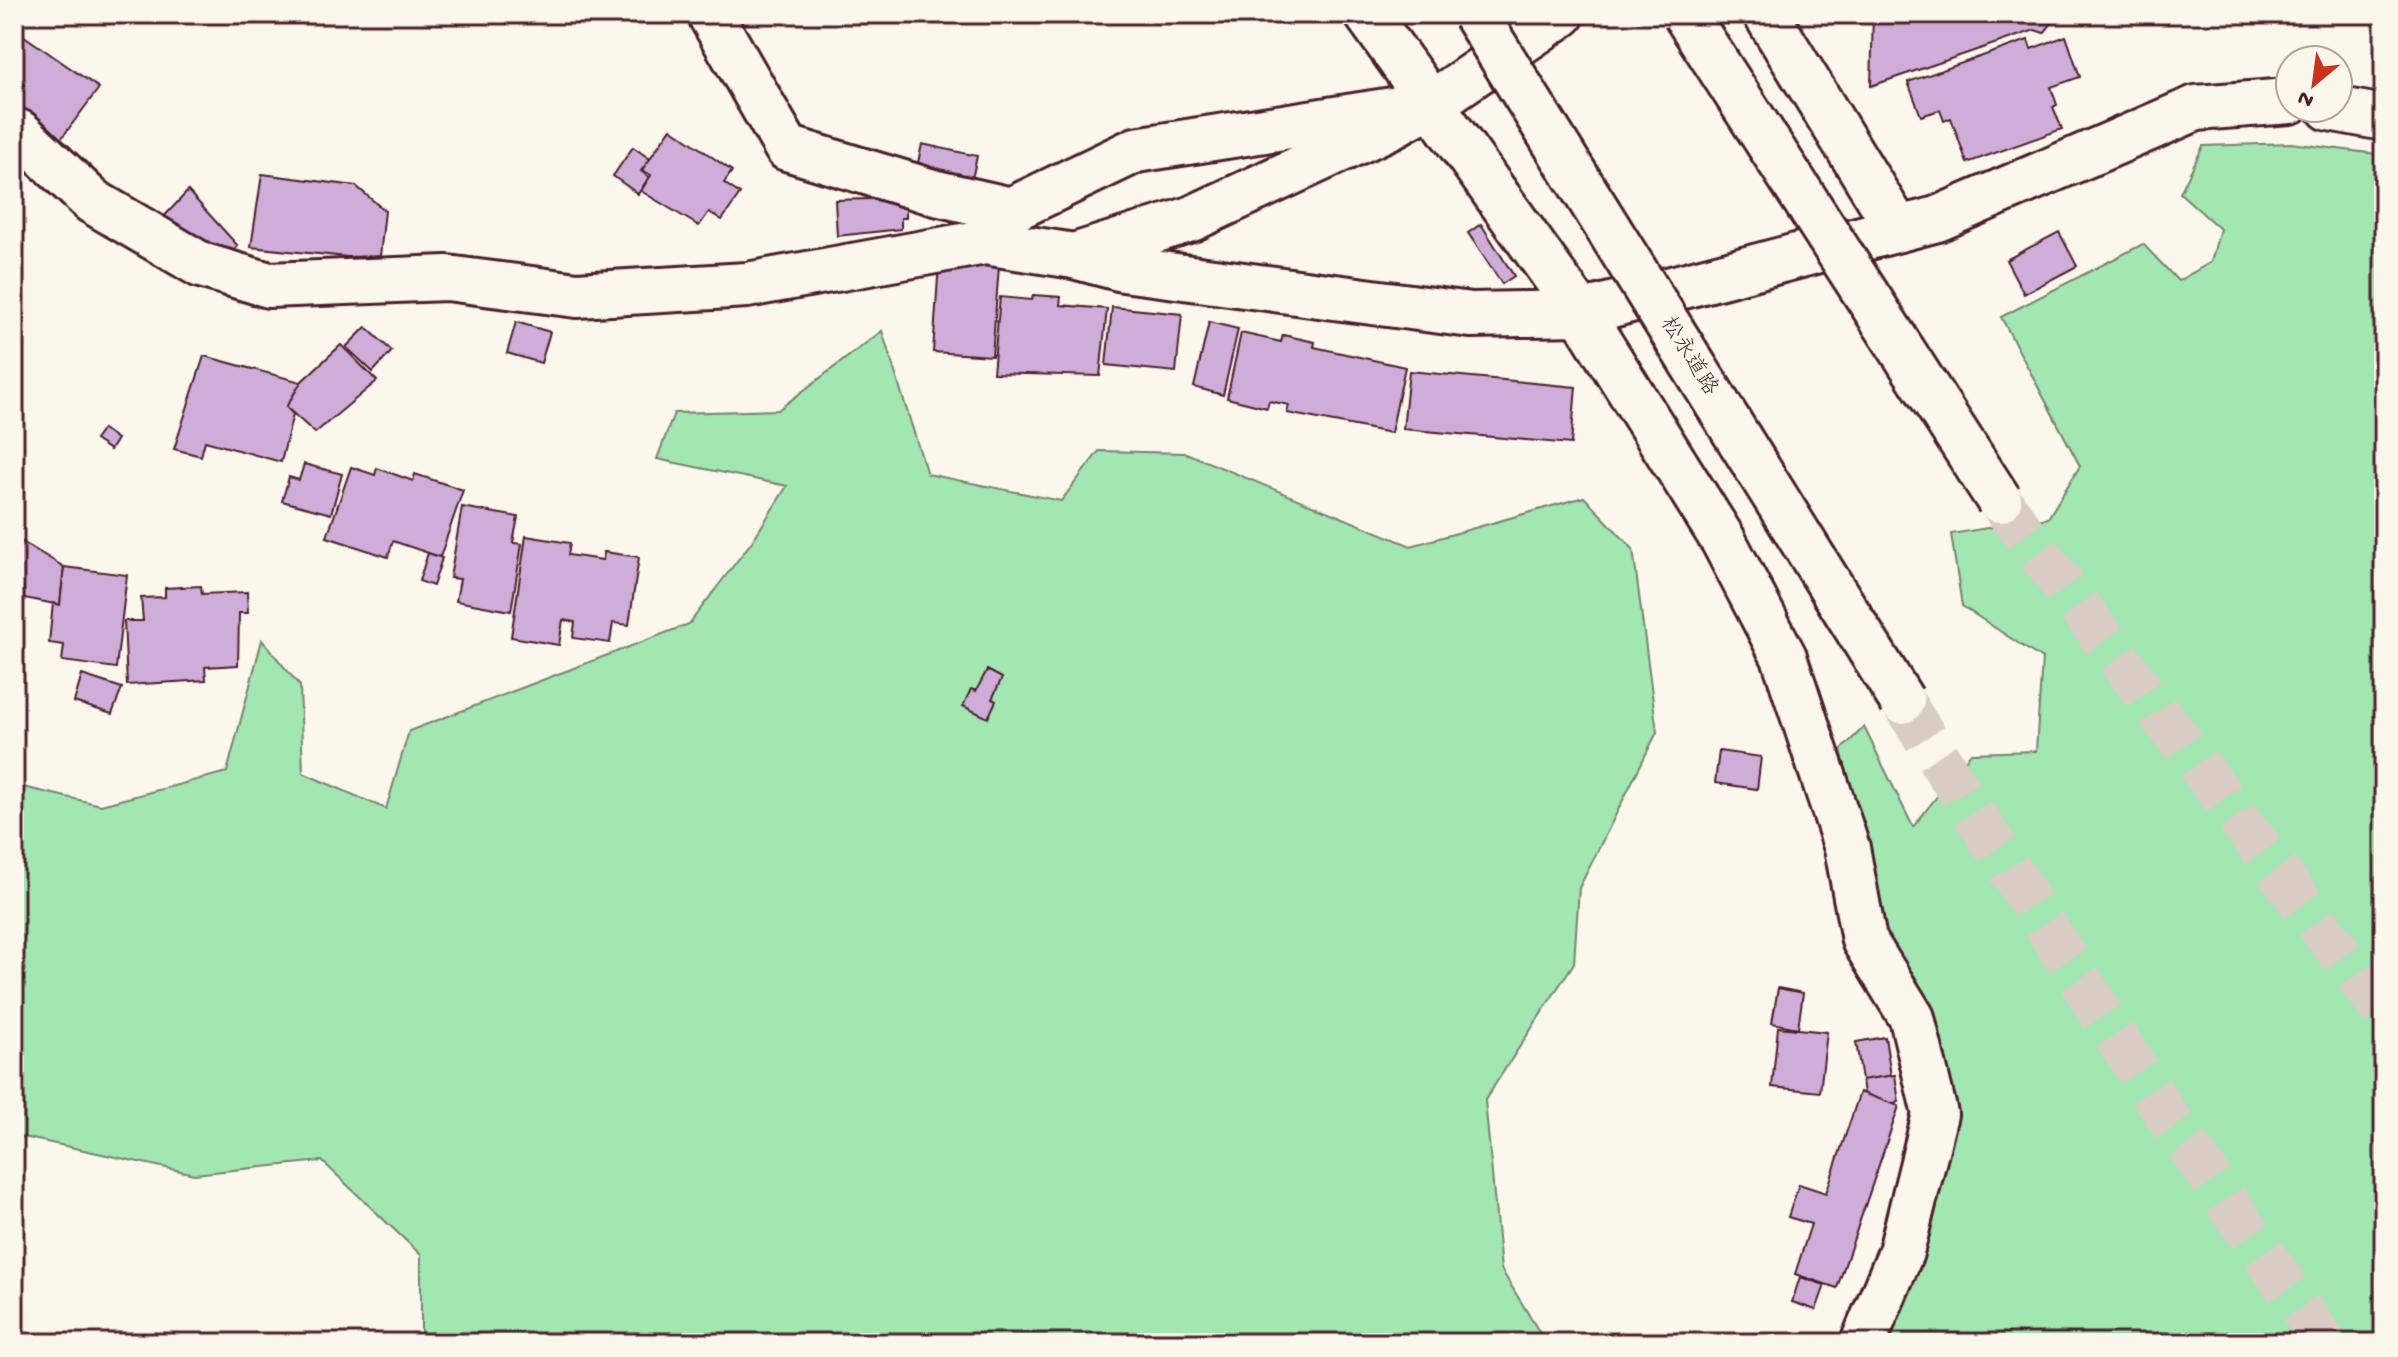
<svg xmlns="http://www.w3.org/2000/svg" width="2398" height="1357" font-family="'Gochi Hand','Klee One',sans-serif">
  <rect width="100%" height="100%" fill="#fbf7ec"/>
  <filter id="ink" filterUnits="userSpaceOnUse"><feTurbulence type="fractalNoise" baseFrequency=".0125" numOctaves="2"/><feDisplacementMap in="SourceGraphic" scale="16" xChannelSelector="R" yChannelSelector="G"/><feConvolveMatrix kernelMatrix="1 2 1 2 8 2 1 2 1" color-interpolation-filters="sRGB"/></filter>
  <g filter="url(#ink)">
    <g fill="#a2e6b1" stroke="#76826e" stroke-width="2">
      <path d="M2291 143 2384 155V1343H1875L1923 1262 1944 1146V1085L1918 981 1888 939 1841 750 1864 727 1913 827 1971 753 2036 751 2042 659 1962 606 1951 534 2048 518 2080 466 2001 317 2143 244 2178 281 2211 262 2220 229 2180 193 2203 146Z"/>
      <path d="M882 331 927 474 1061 501 1099 451 1186 453 1411 546 1584 497 1633 549 1657 732 1579 888 1574 963 1485 1100 1501 1269 1546 1343H421V1255L322 1161 194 1174 14 1135V785L101 805 227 772 262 640 300 686 303 773 386 809 409 731 689 624 753 540 787 486 657 459 674 413 778 410Z"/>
    </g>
    <g fill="#cfadd9" stroke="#4a1f2b" stroke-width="2">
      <path d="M1873 14H2059L2044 33 2035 30 1871 86Z"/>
      <path d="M14 29 99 88 61 139 14 108Z"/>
      <path d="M2066 36 2080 77 2051 87 2057 105 2053 107 2062 129 1967 163 1951 118 1944 121 1940 110 1921 116 1908 82 2028 40 2031 49Z"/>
      <path d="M671 128 732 171 724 183 740 194 722 220 709 212 699 226 641 191 651 175 642 170Z"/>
      <path d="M922 144 977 156 971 184 916 172Z"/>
      <path d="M633 147 650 159 641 171 649 177 638 194 613 176Z"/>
      <path d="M262 174 356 186 385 211 380 256 347 257 251 247Z"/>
      <path d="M188 191 238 246 229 256 159 222Z"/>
      <path d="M906 198V218H901V229L837 236 835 200Z"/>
      <path d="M1481 224 1514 276 1502 284 1468 233Z"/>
      <path d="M2059 232 2077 266 2024 294 2006 260Z"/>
      <path d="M939 262 999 266 992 356 933 352Z"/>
      <path d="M1033 295 1061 297 1060 305 1107 309 1100 376 993 373 1000 297 1032 300Z"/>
      <path d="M1112 307 1182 314 1176 372 1106 365Z"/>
      <path d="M516 322 550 332 541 363 507 353Z"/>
      <path d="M1209 322 1238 329 1223 395 1194 387Z"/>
      <path d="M366 327 392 351 373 372 346 347Z"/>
      <path d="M1241 333 1281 342 1283 335 1315 342 1314 347 1405 367 1391 433 1287 413 1289 405 1269 401 1267 408 1227 398Z"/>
      <path d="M341 345 377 381 315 433 286 407 301 382Z"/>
      <path d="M204 356 301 382 286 407 293 414 281 462 205 441 201 456 174 449Z"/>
      <path d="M1409 371 1576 387 1571 444 1403 429Z"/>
      <path d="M103 429 117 439 110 450 95 440Z"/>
      <path d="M304 464 342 474 331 514 282 501 289 477 299 480Z"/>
      <path d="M351 467 375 475 377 468 413 481 415 474 463 490 440 557 393 541 388 557 327 537Z"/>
      <path d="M462 507 518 517 513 543 522 544 511 611 456 601 460 579 450 578Z"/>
      <path d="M526 536 570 543 568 555 603 560 604 552 639 557 629 625 613 623 610 643 573 638 575 622 563 620 559 645 511 637Z"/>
      <path d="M14 537 64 567 60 605 24 598 14 552Z"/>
      <path d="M428 553 442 558 433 586 419 581Z"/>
      <path d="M64 567 127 575 116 668 62 661 64 645 49 643 53 603 60 605Z"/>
      <path d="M201 586 202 594 247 592 248 613H239L238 665 205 667 206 680 127 685 124 621H143L141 598 165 597V588Z"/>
      <path d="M987 670 1002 678 992 699 996 701 988 718 963 706 971 689 976 691Z"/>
      <path d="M82 675 122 688 112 714 74 702Z"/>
      <path d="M1719 751 1761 757 1757 789 1715 783Z"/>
      <path d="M1778 988 1803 993 1798 1028 1772 1023Z"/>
      <path d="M1778 1027 1827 1032 1820 1092 1772 1087Z"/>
      <path d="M1885 1037 1891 1076 1862 1080 1856 1042Z"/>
      <path d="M1895 1075 1899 1102 1892 1104 1864 1094 1862 1080Z"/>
      <path d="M1860 1092 1899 1106 1837 1288 1795 1274 1811 1224 1788 1217 1799 1184 1826 1193Z"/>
      <path d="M1800 1277 1825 1285 1816 1310 1792 1302Z"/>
    </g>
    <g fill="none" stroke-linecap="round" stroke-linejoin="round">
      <g stroke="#d8ccc5" stroke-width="44" stroke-dasharray="44 22" stroke-linecap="butt">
        <path d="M1999 500 2384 1012"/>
        <path d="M1902 701 2163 1110 2325 1343"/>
      </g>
      <g stroke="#4a1f2b" stroke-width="50">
        <g id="minor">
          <path d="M710 14 787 148 936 193 1011 210 1136 150 1431 104"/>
          <path d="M1367 14 1581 313 1723 540 1784 657 1847 848 1864 940 1912 1018 1935 1114 1901 1252 1863 1343"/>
          <path d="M1766 14 1898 229"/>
          <path d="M2329 108 2384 118"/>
          <path d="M14 130 20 133 92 201 201 265 269 285 447 278 577 295 747 285 985 242 1074 256 1123 269 1471 315 1581 313 1937 219 2196 108 2290 101"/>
          <path d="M1074 256 1191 219 1391 126 1431 104 1562 14"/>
        </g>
      </g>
      <use href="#minor" stroke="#fbf7ec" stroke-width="44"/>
      <g stroke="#4a1f2b" stroke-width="50" stroke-linecap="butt">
        <g id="highway-bridge">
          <path d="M1475 14 1902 701"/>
          <path d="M1685 14 1999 500"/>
        </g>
      </g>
      <use href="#highway-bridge" stroke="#fbf7ec" stroke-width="44"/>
    </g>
  </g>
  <g text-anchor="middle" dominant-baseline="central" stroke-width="6" stroke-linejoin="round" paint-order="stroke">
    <g font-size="22" fill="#4a1f2b" stroke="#fbf7ec">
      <text transform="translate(1688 357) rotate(58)">松永道路</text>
    </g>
  </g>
  <rect width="2398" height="1357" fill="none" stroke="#fbf7ec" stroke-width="48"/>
  <rect x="24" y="24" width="2350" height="1309" fill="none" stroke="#4a1f2b" stroke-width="3" filter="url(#ink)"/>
  <g transform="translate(2314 84) rotate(209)"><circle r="38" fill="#fbf7ec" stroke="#b4a19f" stroke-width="2"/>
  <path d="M0-6L14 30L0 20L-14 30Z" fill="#c8321e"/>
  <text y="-12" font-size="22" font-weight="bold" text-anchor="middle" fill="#4a1f2b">N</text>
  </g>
</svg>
